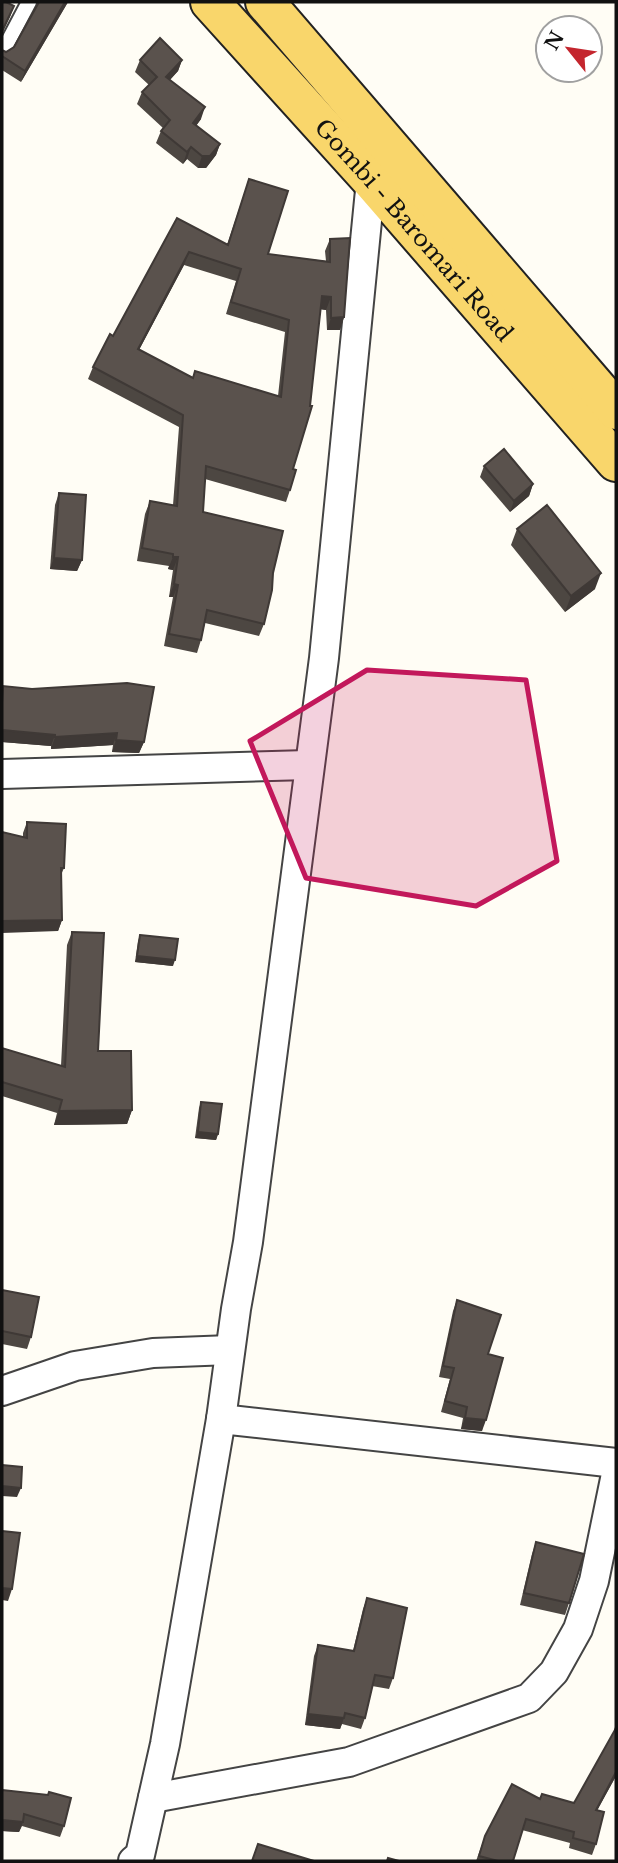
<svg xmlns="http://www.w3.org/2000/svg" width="618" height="1863" font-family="'Libre Baskerville',serif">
  <rect width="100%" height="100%" fill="#fffdf5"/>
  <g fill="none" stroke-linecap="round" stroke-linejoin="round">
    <g stroke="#444" stroke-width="18">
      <path id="service" d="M2 53 29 2"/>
    </g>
    <g stroke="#444" stroke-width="32">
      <g id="minor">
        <path d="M2 774 308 765"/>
        <path d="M2 1391 75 1366 153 1353 230 1350"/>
        <path d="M221 1419 616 1463"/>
        <path d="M153 1798 349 1762 529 1698 554 1672 578 1629 594 1581 616 1474"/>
        <path d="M133 1861 140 1855 165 1744 221 1419 236 1309 248 1242 324 658 371 180"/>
      </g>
    </g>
    <g stroke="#222" stroke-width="42">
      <g id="primary">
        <path id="s1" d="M210 2 371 180 616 462"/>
        <path d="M265 2 616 410"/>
      </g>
    </g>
    <use href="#service" stroke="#fff" stroke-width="14"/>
    <use href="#minor" stroke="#fff" stroke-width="28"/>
    <use href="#primary" stroke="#f9d66b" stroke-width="38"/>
  </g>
  <g fill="#4d4742" fill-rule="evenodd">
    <path d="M39 2H68L21 82 2 70V50L6 52 14 47Z"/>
    <path d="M140 60H182L178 71 170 80 201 119 196 126 220 144 216 155 206 168H198L187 159 183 164 156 143 161 131 163 128 137 104 142 92 149 85 135 72Z"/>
    <path d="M249 179 268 254 326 261 325 251 330 239 344 317 340 330H327L326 310 321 309 293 469 290 490 286 502 205 479 203 512 273 573 264 624 259 636 205 623 201 640 197 653 164 646 173 597H169L173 570 168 569 169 566 137 561 145 514 150 501 173 505 179 427 88 379 93 367 113 336 177 218 227 245ZM184 265 236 281 226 314 285 332 278 396 192 378 139 350Z"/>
    <path d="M484 466 533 484 529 496 510 512 480 477Z"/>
    <path d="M59 493 82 560 77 571 50 569 55 505Z"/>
    <path d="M517 529 595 589 565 612 511 545Z"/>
    <path d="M3 686 144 742 139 753 112 752 113 745 51 749V746L2 742V690Z"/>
    <path d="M27 822 64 868 61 875 62 920 58 931 23 837V833Z"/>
    <path d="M72 932 98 1051 132 1110 127 1124 54 1125 57 1113 2 1096V1048L61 1066 67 945Z"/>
    <path d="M140 935 173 966 135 962 138 941Z"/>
    <path d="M201 1102 218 1134 216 1140 195 1138 199 1108Z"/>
    <path d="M2 1290 31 1337 27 1349 2 1344Z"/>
    <path d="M457 1300 488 1354 482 1431 461 1429 463 1418 441 1412 450 1379 439 1377 453 1311Z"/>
    <path d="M536 1542 569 1603 565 1615 520 1605 532 1554Z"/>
    <path d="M367 1598 393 1678 389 1689 372 1686 365 1718 361 1729 342 1724 340 1729 305 1725 314 1656 318 1645 353 1651 363 1609Z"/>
    <path d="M616 1721V1776L597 1810 596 1844 592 1855 569 1848 570 1843 522 1830 513 1861H476L485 1836 540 1799 574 1803 614 1732Z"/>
    <path d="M2 1790 64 1826 60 1837 22 1826 19 1832 2 1831Z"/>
  </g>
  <g fill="#3f3936">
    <path d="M65 2H68L21 82 25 71Z"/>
    <path d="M14 6 10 17 2 34V31Z"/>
    <path d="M182 60 178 71 162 88 166 77Z"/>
    <path d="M205 107 201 119 189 135 193 123Z"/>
    <path d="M220 144 216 155 206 168H198L202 156Z"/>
    <path d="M191 147 187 159 183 164 187 152Z"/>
    <path d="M189 252 184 265 133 361 138 349Z"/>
    <path d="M322 296 331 297 326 310 318 309Z"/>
    <path d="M344 317 340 330H327L331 318Z"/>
    <path d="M533 484 529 496 510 512 514 501Z"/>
    <path d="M173 557H178L173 570 168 569Z"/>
    <path d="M54 558 82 560 77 571 50 569Z"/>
    <path d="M601 573 595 589 565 612 571 596Z"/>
    <path d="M174 584 178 585 173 597H169Z"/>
    <path d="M2 730 55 735 51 746 2 742Z"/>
    <path d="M117 733 113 745 51 749 55 737Z"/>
    <path d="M116 740 144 742 139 753 112 752Z"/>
    <path d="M62 920 58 931 2 933V921Z"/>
    <path d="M137 956 175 960 173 966 135 962Z"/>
    <path d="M132 1110 127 1124 54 1125 59 1111Z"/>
    <path d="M198 1132 218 1134 216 1140 195 1138Z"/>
    <path d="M465 1418 486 1420 482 1431 461 1429Z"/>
    <path d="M2 1486 21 1488 17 1497 2 1496Z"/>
    <path d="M2 1588 12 1589 8 1601 2 1600Z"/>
    <path d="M308 1714 344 1718 340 1729 305 1725Z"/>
    <path d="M616 1772V1776L592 1820 596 1810Z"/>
    <path d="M2 1820 23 1822 19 1832 2 1831Z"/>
  </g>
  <g fill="#5a524d" stroke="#3f3936" stroke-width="2" fill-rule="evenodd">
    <path d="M2 2H6L14 6 2 31Z"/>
    <path d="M39 2H65L25 71 2 56V50L6 52 14 47Z"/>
    <path d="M160 38 182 60 166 77 205 107 193 123 220 144 210 156H202L191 147 187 152 161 131 170 120 142 92 157 77 140 60Z"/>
    <path d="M249 179 288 191 268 254 330 262V239L350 238 344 317 331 318V297L322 296 310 406H312L293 469 296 470 290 490 206 466 203 512 283 531 273 573 272 590 264 624 207 610 201 640 169 634 178 585 174 584 178 557H173V554L142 548 150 501 177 506 183 415 93 367 110 334 113 336 177 218 228 245ZM189 252 241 269 231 302 289 320 281 397 195 371 193 378 138 349Z"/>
    <path d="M504 449 533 484 514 501 484 466Z"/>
    <path d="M59 493 86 495 82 560 54 558Z"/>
    <path d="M547 505 601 573 571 596 517 529Z"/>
    <path d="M127 683 154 687 144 742 116 740 117 733 55 737V735L2 730V702L3 686 32 689Z"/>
    <path d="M27 822 66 824 64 868H61L62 920 2 921V832L27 838Z"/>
    <path d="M72 932 104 933 98 1051H131L132 1110 59 1111 62 1100 2 1082V1048L65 1067Z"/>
    <path d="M140 935 178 939 175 960 137 956Z"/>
    <path d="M201 1102 222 1104 218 1134 198 1132Z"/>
    <path d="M2 1290 39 1297 31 1337 2 1331Z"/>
    <path d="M457 1300 501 1315 488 1354 503 1358 486 1420 465 1418 467 1407 445 1401 454 1368 443 1366Z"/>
    <path d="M2 1465 22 1467 21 1488 2 1486Z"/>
    <path d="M2 1531 20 1533 12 1589 2 1588Z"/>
    <path d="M536 1542 584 1554 569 1603 524 1593Z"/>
    <path d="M367 1598 407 1608 393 1678 375 1675 365 1718 345 1713 344 1718 308 1714 318 1645 354 1651Z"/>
    <path d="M616 1728V1772L596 1810 604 1812 596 1844 573 1838 574 1832 526 1819 513 1861H498L479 1856 485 1836 512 1784 540 1799 542 1794 574 1803Z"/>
    <path d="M2 1790 48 1795 49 1792 71 1798 64 1826 24 1814 23 1822 2 1820Z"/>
    <path d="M258 1844 314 1861H252Z"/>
    <path d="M388 1858 399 1861H387Z"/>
  </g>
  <path fill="#c2185b" fill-opacity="0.2" stroke="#c2185b" stroke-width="5" stroke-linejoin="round" d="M367 670 526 680 557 861 476 906 306 878 250 741Z"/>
  <g text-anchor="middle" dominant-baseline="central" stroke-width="7" stroke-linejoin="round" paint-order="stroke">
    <g font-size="23" fill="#111" stroke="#fff">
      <text stroke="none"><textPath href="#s1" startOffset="306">Gombi - Baromari Road</textPath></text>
    </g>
  </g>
  <rect width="618" height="1863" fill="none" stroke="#111111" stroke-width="7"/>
  <g transform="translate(569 49) rotate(300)"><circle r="33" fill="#ffffff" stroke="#a0a0a0" stroke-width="2"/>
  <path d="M0-5L12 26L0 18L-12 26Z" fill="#c4262e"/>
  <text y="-10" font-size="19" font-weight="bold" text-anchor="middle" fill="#111111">N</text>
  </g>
</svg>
